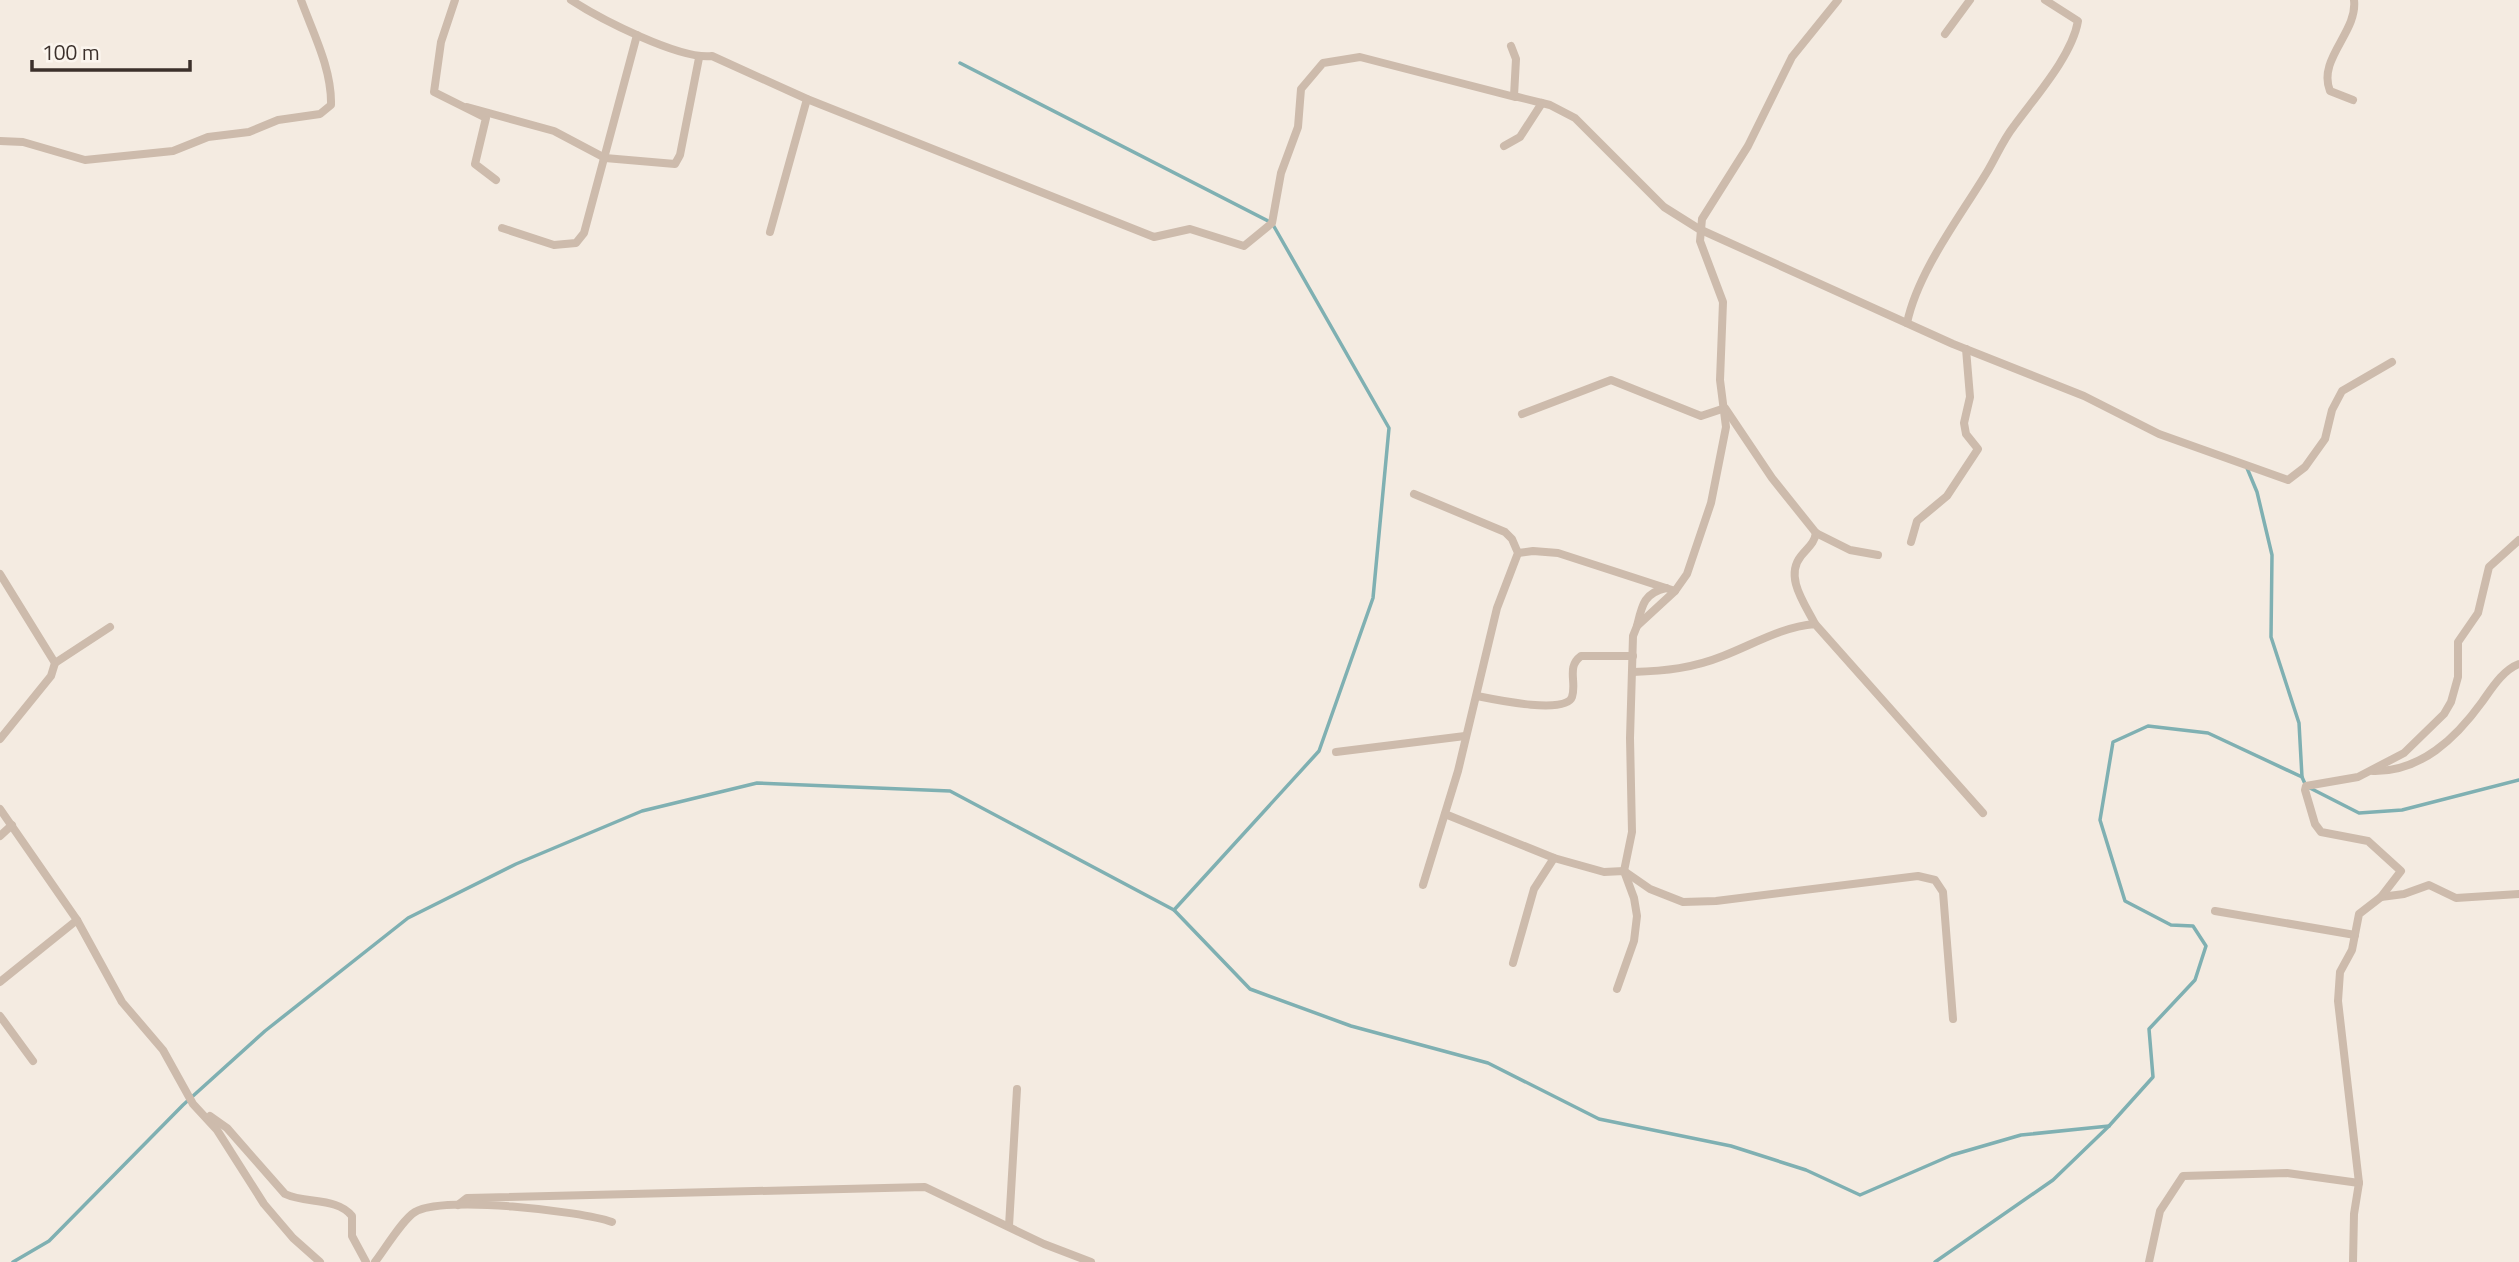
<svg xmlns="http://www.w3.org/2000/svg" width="2519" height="1262" font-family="'Titillium Web',sans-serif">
  <rect width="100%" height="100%" fill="#f4ebe1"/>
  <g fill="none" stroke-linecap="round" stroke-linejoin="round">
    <g stroke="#7fb0b2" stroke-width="3.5">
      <path d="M960 63 1272 223 1389 428 1373 598 1319 751 1174 910"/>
      <path d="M2247 468 2257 492 2272 555 2271 637 2299 723 2302 777"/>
      <path d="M13 1262 49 1241 183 1105 265 1031 408 918 516 864 642 811 757 783 950 791 1174 910 1250 989 1351 1026 1488 1063 1599 1119 1731 1146 1806 1170 1860 1195 1952 1155 2021 1135 2109 1126"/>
      <path d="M1935 1262 2053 1180 2109 1126 2153 1077 2149 1029 2195 980 2206 946 2193 926 2171 925 2125 901 2100 820 2113 742 2148 726 2208 733 2302 777 2306 786 2359 813 2402 810 2519 780"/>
    </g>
    <g stroke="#cdbbac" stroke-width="8">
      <path d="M455 0 441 42 434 92 486 118 475 164 496 180"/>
      <path d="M571 0C600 19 680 60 712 56L807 99 1154 237 1190 229 1244 246 1272 223 1281 173 1298 127 1301 89 1323 63 1360 57 1515 97"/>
      <path d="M1945 34 1970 0"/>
      <path d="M1511 46 1516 59 1514 96 1550 105 1575 118 1664 207 1699 229 1953 344 2084 396 2159 434 2288 480 2305 467 2325 439 2332 410 2342 391 2392 362"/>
      <path d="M2353 100 2330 91C2317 59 2358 32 2354 0"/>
      <path d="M467 107 554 131 605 158 675 164 680 155 699 58"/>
      <path d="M0 141 23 142 85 160 173 151 208 137 249 132 278 120 320 114 331 105C332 69 313 33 301 0"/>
      <path d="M1504 146 1520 137 1542 103"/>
      <path d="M502 228 554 245 576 243 584 233 637 35"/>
      <path d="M770 232 807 99"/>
      <path d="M1907 323C1918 271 1960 217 1987 172 1996 157 2003 140 2014 126 2035 97 2072 56 2078 21L2045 0"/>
      <path d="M1522 414 1611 380 1701 416 1725 408 1772 478 1816 533 1850 550 1878 555"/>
      <path d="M1414 494 1505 532 1512 539 1518 553 1497 608 1458 771 1423 885"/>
      <path d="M1911 542 1917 521 1947 496 1978 449 1966 434 1964 423 1970 397 1966 349"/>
      <path d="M1518 553 1533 551 1558 553 1675 591"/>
      <path d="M0 574 55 663 51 676 0 739"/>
      <path d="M1815 624C1805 604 1784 577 1801 556 1808 547 1814 544 1816 533"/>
      <path d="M1637 626C1642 605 1644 593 1666 588"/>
      <path d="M55 663 110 627"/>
      <path d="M1633 672C1666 671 1693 668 1723 656 1754 644 1781 627 1815 624L1983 813"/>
      <path d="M1477 696C1492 699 1566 715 1572 697 1577 682 1566 667 1581 656H1633"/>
      <path d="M1336 752 1465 736"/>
      <path d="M2373 771C2421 772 2456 738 2482 702 2492 688 2503 670 2519 664"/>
      <path d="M0 809 77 920 122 1002 163 1050 193 1104 217 1130 264 1204 293 1238 320 1262"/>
      <path d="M1445 814 1554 858 1604 872 1624 871 1650 889 1683 902 1716 901 1918 876 1935 880 1943 892 1953 1019"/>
      <path d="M0 836 12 825"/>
      <path d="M2381 897 2404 894 2429 885 2456 898 2519 894"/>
      <path d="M2215 911 2355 935"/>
      <path d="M1513 963 1534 889 1554 858"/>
      <path d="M0 982 77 920"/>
      <path d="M1617 989 1634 941 1637 916 1634 898 1624 871 1632 832 1630 738 1633 636 1637 626 1675 591 1687 574 1711 503 1726 427 1720 380 1723 302 1700 241 1702 219 1748 146 1792 57 1838 0"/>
      <path d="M0 1016 33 1061"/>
      <path d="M210 1116 227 1128 285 1194C306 1204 337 1197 352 1216V1236L366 1262"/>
      <path d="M458 1205 467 1198 925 1187 1044 1244 1091 1262"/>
      <path d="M1009 1226 1017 1089"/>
      <path d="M375 1262C385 1249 403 1219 415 1212 443 1195 581 1211 612 1222"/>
      <path d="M2149 1262 2160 1211 2183 1176 2287 1173 2359 1183"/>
      <path d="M2353 1262 2354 1214 2359 1183 2338 1001 2340 972 2352 950 2359 914 2381 897 2401 871 2368 841 2321 832 2315 824 2305 790 2306 786 2358 777 2404 753 2444 714 2451 702 2458 677V642L2478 613 2489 567 2519 540"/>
    </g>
  </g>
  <path d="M32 60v10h158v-10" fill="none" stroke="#3b302b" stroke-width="3.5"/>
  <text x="42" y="60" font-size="21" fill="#3b302b" stroke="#fbf5ee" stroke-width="5" paint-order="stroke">100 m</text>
</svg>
